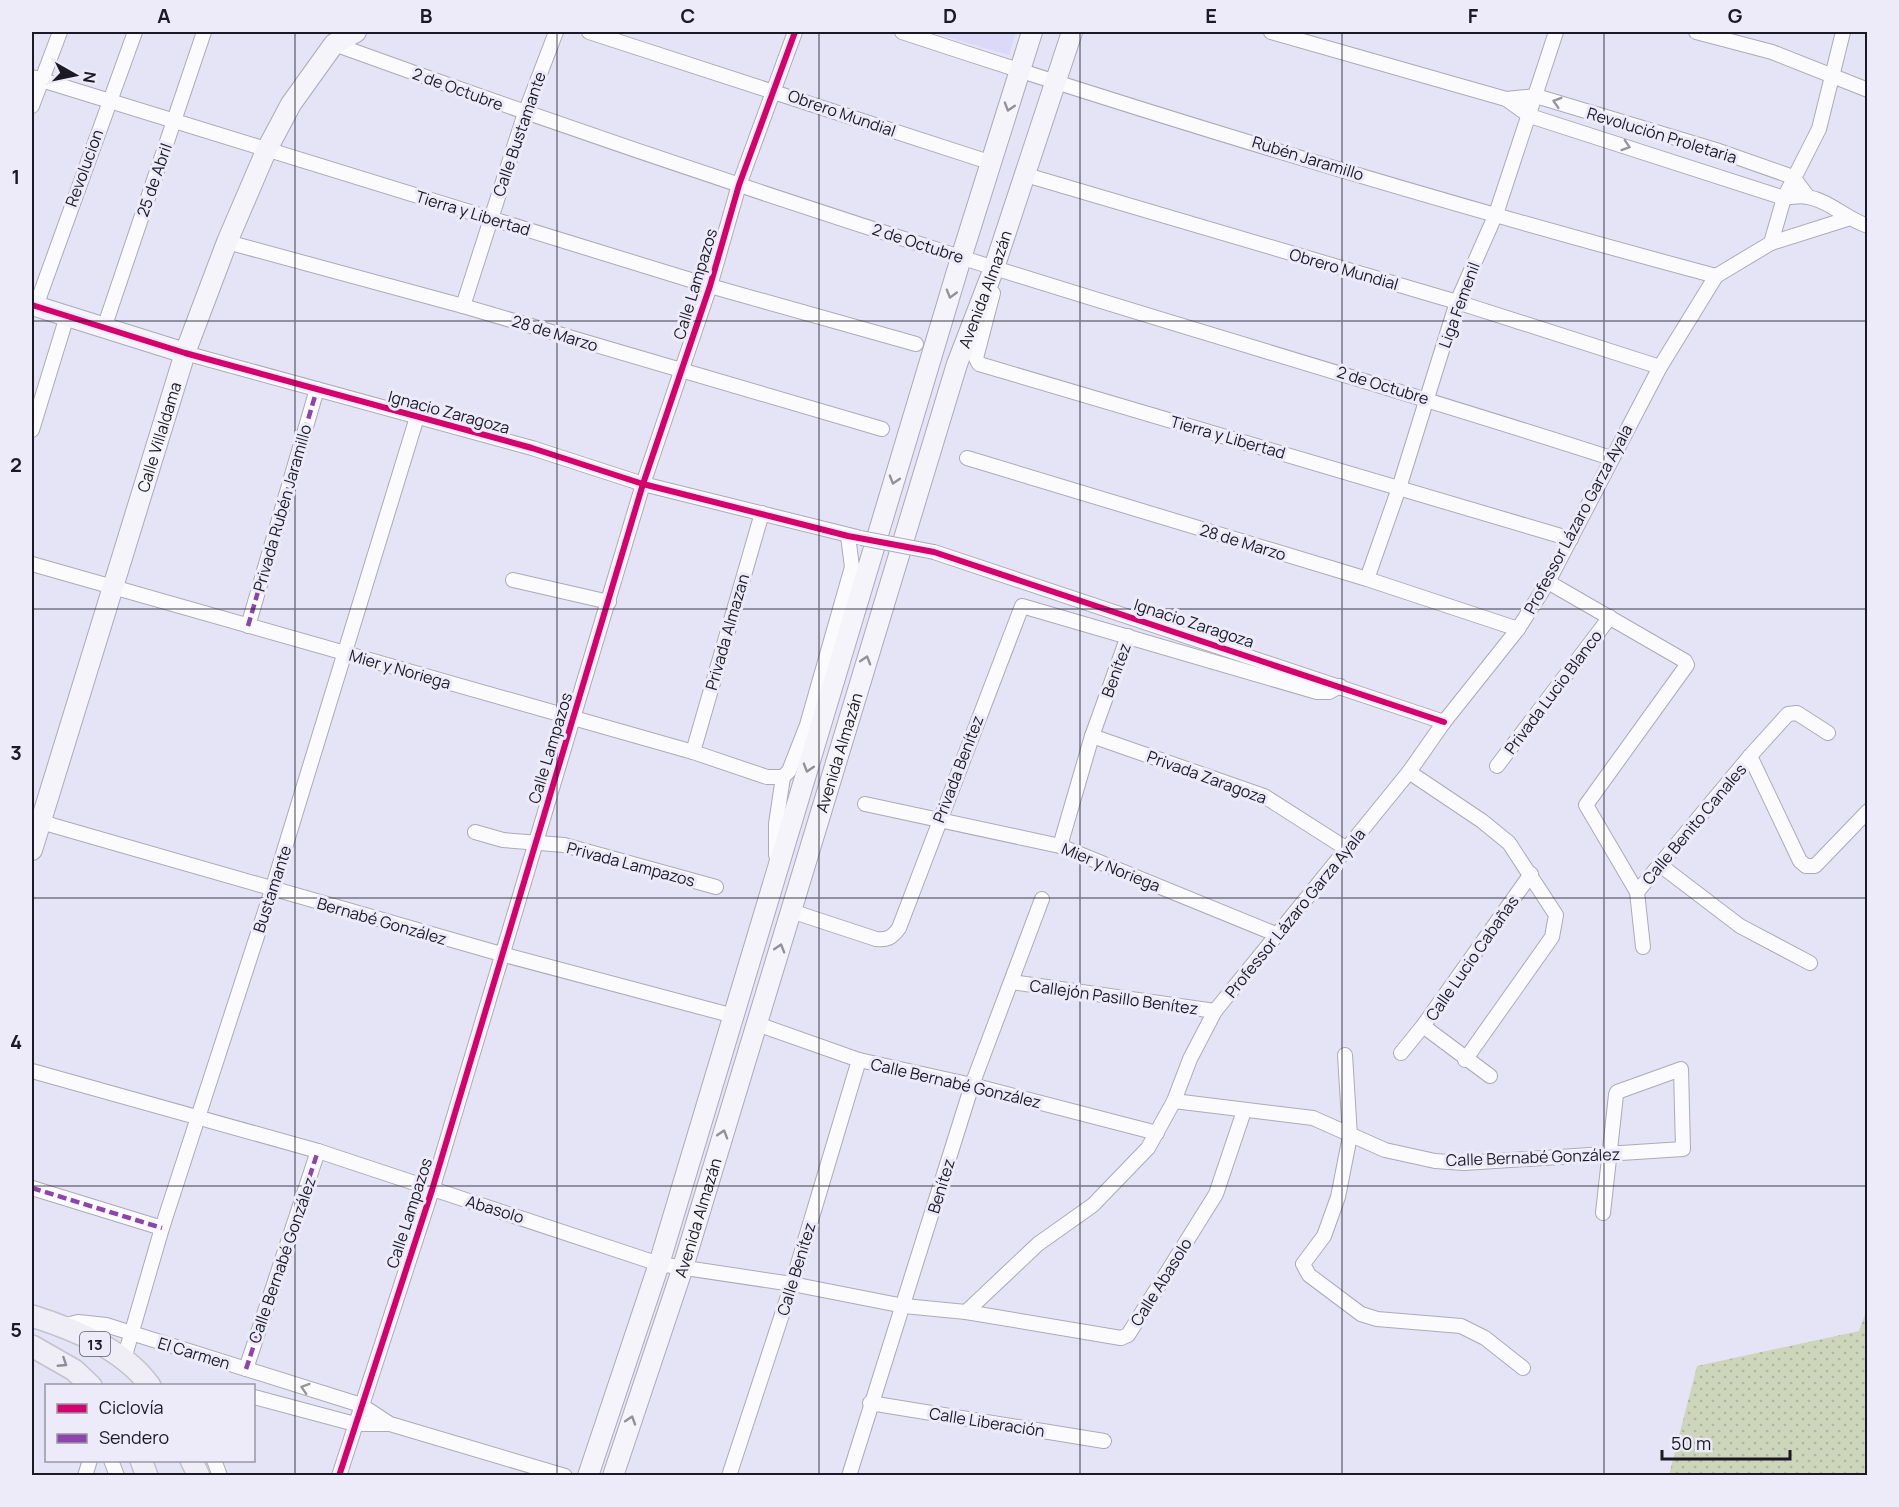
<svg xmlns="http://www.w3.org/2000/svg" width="1899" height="1507" font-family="Manrope,sans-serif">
  <defs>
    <pattern id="grass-dots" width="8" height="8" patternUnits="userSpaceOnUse" patternTransform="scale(1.5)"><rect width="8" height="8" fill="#cdd5bb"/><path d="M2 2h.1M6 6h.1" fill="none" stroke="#afb6a1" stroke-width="1.8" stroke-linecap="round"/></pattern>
  </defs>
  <rect width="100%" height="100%" fill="#e5e3f6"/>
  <path fill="#dcd8f7" d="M930 32H1016L1009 55Z"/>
  <path fill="url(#grass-dots)" d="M1867 1309V1475H1669L1697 1366 1859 1331Z"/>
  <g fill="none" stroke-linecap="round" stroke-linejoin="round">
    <g stroke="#acaab8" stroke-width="16">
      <g id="street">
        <path d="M589 32 992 163"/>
        <path d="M902 32C1171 121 1443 203 1716 276"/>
        <path d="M1271 32 1506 99 1530 116 1784 198C1792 197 1801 195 1808 197 1830 201 1846 219 1868 226"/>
        <path d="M1696 32 1772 52 1868 90"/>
        <path d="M334 44C541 119 750 190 960 257 1176 326 1395 388 1611 458"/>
        <path d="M32 77 710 286 916 344"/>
        <path d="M1506 99 1536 96 1719 151 1793 177 1808 197"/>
        <path d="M32 106 60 32"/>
        <path d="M1026 175 1457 302 1660 367"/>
        <path d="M227 242 463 306 882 429"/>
        <path d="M1771 243 1784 198 1819 129 1843 32"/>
        <path d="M993 293 976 358 979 364 1571 539"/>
        <path d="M36 306 135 32"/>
        <path d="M463 306 525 113 556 32"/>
        <path d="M104 328 204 32"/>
        <path d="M185 353 532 448 643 484 857 537"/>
        <path d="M32 430 67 316"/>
        <path d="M967 458 1367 579 1518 629"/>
        <path d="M934 552 1444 722"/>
        <path d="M32 564 693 752 767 777H783L789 771 807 725 852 567 848 536"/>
        <path d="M1367 579 1399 488 1457 302 1496 214 1556 32"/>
        <path d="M513 580 609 602"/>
        <path d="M1548 582 1685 661 1687 665 1586 805 1637 892 1643 947"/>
        <path d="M248 626 317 389"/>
        <path d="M1092 736 1264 796 1347 849"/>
        <path d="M693 752 762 513"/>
        <path d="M1750 756 1800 861 1806 866H1815L1868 811"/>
        <path d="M1497 766 1610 617"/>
        <path d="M1409 772 1482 821 1509 843 1556 915 1552 937 1465 1060"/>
        <path d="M865 804 1060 846 1278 935"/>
        <path d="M34 820 501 954 734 1016"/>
        <path d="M475 832 503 840 564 845 716 887"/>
        <path d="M1060 846 1092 736 1128 636"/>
        <path d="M776 855V824L783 777"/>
        <path d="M1660 865 1740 926 1810 963"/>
        <path d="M1637 892 1750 756 1788 714 1797 713 1828 733"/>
        <path d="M791 911 876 939C887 940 892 938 899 928L1022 606 1317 692H1329L1340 686"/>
        <path d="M1012 982 1215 1011"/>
        <path d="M757 1024 859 1060 972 1085 1157 1133"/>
        <path d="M1423 1026 1490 1076"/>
        <path d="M1401 1053 1423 1026 1531 874"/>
        <path d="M1345 1055 1350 1136 1338 1197 1324 1236 1303 1264 1309 1275 1361 1314 1377 1319 1461 1326 1485 1338 1523 1368"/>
        <path d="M32 1071 318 1151 659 1264 792 1284 904 1306 966 1312 1121 1338 1128 1335 1216 1194 1244 1111"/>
        <path d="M1174 1101 1313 1118 1385 1150 1435 1161 1464 1163 1683 1149 1681 1069 1617 1092 1616 1095 1603 1213"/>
        <path d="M32 1188 162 1228"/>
        <path d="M966 1312 1038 1244 1093 1205 1148 1148 1174 1101 1190 1059 1215 1011 1409 772 1444 722 1518 629 1548 582 1660 367 1716 276 1771 243 1847 219"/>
        <path d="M63 1326 78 1322 106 1325 361 1405 390 1424 565 1476"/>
        <path d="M124 1359 162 1228 272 890 417 417"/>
        <path d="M246 1369 318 1151"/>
        <path d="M254 1397 355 1424H389"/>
        <path d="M870 1403 1104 1441"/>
        <path d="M111 1460 117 1476"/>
        <path d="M214 1460 220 1476"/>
        <path d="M85 1476 90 1460"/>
        <path d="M339 1476 432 1190 643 484 710 286 739 185 795 32"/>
        <path d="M729 1476 792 1284 859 1060"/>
        <path d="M849 1476 972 1085 1042 899"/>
      </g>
    </g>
    <g stroke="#acaab8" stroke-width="22">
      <g id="secondary">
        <path d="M32 305 185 353"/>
        <path id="s1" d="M32 850 185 353 227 242 266 151 291 104 334 44 356 32"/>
        <path d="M588 1476 659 1264 961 258 1032 32"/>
        <path id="s2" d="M613 1476 683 1267 957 364 994 268 1072 32"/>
      </g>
    </g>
    <g stroke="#c3c2cc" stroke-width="24">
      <g id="primary">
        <path d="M32 1316C73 1329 124 1349 150 1386"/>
        <path d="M32 1346 74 1370 91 1386"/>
        <path d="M141 1460 147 1476"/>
        <path d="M191 1460 199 1476"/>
      </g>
    </g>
    <use href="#street" stroke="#fbfbfe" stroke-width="14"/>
    <use href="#secondary" stroke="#f5f4fa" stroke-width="20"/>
    <use href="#primary" stroke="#efeef6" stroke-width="21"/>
    <g stroke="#acaab8" stroke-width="16" stroke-linecap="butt">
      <path id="street-bridge" d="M861 538 934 552"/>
    </g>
    <use href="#street-bridge" stroke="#fbfbfe" stroke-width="14"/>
    <g stroke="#8e44ad" stroke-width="4.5" stroke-dasharray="9 4.5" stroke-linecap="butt">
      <path d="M248 626 317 389"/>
      <path d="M32 1188 162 1228"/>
      <path d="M246 1369 318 1151"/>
    </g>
    <g stroke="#edebf9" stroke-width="10">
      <g id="cycleway">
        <path d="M32 305 185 353 532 448 643 484 848 536 934 552 1444 722"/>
        <path d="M339 1476 432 1190 643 484 710 286 739 185 795 32"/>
      </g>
    </g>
    <use href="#cycleway" stroke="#d6006c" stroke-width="6"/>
  </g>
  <defs><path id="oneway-chevron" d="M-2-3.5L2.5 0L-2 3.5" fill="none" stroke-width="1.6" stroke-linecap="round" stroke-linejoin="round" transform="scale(1.5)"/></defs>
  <g stroke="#96959c">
    <use href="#oneway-chevron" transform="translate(1557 102) rotate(-163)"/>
    <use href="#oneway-chevron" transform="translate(1626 146) rotate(18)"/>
    <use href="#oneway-chevron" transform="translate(305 1388) rotate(-162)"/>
  </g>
  <g stroke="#92919a">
    <use href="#oneway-chevron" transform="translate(1009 107) rotate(107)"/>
    <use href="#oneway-chevron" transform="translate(951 294) rotate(106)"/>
    <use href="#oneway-chevron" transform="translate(894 480) rotate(107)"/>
    <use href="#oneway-chevron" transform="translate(866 660) rotate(-73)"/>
    <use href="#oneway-chevron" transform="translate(808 768) rotate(107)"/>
    <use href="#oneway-chevron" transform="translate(780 948) rotate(-73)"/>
    <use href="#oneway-chevron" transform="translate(723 1134) rotate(-73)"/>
    <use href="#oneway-chevron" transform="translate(631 1420) rotate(-72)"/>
  </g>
  <use stroke="#8f8e98" href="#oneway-chevron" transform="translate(63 1363) rotate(33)"/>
  <path fill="none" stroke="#1a1925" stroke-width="1.5" stroke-opacity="0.55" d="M295 32V1476M557 32V1476M819 32V1476M1080 32V1476M1342 32V1476M1604 32V1476M32 321H1868M32 609H1868M32 898H1868M32 1186H1868"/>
  <g text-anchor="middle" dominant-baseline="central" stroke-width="6" stroke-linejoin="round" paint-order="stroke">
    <rect fill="#edebf9" stroke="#595865" stroke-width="1.5" x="80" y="1332" width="30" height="24" rx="4.5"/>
    <g font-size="15" font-weight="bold" fill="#1a1925">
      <text x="95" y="1344">13</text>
    </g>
    <g font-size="16" fill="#1a1925" stroke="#edebf9">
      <text transform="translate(458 89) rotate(20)">2 de Octubre</text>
      <text transform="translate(842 113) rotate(19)">Obrero Mundial</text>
      <text transform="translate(519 134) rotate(-71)">Calle Bustamante</text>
      <text transform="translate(1662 135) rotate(17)">Revolución Proletaria</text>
      <text transform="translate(1308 158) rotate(17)">Rubén Jaramillo</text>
      <text transform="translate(84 168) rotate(-70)">Revolucion</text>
      <text transform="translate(154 180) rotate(-71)">25 de Abril</text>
      <text transform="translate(473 213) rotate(17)">Tierra y Libertad</text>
      <text transform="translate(918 243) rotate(18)">2 de Octubre</text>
      <text transform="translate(1344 269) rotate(16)">Obrero Mundial</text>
      <text transform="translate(695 284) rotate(-73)">Calle Lampazos</text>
      <text stroke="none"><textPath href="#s2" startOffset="1244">Avenida Almazán</textPath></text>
      <text transform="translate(1459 305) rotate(-70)">Liga Femenil</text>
      <text transform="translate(555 333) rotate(17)">28 de Marzo</text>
      <text transform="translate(1383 385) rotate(17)">2 de Octubre</text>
      <text transform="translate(449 412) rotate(15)">Ignacio Zaragoza</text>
      <text stroke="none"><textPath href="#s1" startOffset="432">Calle Villaldama</textPath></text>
      <text transform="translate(1228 437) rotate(16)">Tierra y Libertad</text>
      <text transform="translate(282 508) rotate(-74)">Privada Rubén Jaramillo</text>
      <text transform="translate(1578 519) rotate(-62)">Professor Lázaro Garza Ayala</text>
      <text transform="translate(1243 542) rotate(17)">28 de Marzo</text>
      <text transform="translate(1194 623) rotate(18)">Ignacio Zaragoza</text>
      <text transform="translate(727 632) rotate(-74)">Privada Almazan</text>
      <text transform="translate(400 669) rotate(16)">Mier y Noriega</text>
      <text transform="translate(1116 670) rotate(-70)">Benítez</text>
      <text transform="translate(1553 692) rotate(-53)">Privada Lucio Blanco</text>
      <text transform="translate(550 748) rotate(-73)">Calle Lampazos</text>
      <text stroke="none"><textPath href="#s2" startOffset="758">Avenida Almazán</textPath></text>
      <text transform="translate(958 769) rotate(-69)">Privada Benítez</text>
      <text transform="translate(1207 777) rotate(20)">Privada Zaragoza</text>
      <text transform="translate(1694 824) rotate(-50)">Calle Benito Canales</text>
      <text transform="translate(631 864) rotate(15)">Privada Lampazos</text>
      <text transform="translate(1111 867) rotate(22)">Mier y Noriega</text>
      <text transform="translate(272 889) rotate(-72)">Bustamante</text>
      <text transform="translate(1295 913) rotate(-51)">Professor Lázaro Garza Ayala</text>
      <text transform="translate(382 921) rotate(16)">Bernabé González</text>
      <text transform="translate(1472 958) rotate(-55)">Calle Lucio Cabañas</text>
      <text transform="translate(1114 997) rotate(8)">Callejón Pasillo Benítez</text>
      <text transform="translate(956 1083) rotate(13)">Calle Bernabé González</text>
      <text transform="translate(1533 1157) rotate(-2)">Calle Bernabé González</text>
      <text transform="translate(941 1186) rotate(-73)">Benítez</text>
      <text transform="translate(495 1209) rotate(17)">Abasolo</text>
      <text transform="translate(409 1213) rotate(-72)">Calle Lampazos</text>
      <text stroke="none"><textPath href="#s2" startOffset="272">Avenida Almazán</textPath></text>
      <text transform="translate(282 1260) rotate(-71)">Calle Bernabé González</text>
      <text transform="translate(796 1269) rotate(-73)">Calle Benítez</text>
      <text transform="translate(1161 1282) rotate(-58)">Calle Abasolo</text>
      <text transform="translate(194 1353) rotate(17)">El Carmen</text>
      <text transform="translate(987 1422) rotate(9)">Calle Liberación</text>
    </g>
  </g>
  <rect width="1899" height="1507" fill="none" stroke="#edebf9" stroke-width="66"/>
  <rect x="45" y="1384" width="210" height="78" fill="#edebf9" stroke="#9997a4" stroke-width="1.5"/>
  <rect x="57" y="1404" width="30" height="9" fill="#d6006c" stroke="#9997a4" stroke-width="1.5"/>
  <text x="99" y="1414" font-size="18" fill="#1a1925">Ciclovía</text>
  <rect x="57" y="1434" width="30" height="9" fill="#8e44ad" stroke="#9997a4" stroke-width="1.5"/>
  <text x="99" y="1444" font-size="18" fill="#1a1925">Sendero</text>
  <g transform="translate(75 75) rotate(99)" stroke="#edebf9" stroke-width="4.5" paint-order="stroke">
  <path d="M0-4.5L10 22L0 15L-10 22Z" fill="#1a1925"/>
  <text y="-9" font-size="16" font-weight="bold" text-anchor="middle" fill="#1a1925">N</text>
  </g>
  <path d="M1662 1450v9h128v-9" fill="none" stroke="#1a1925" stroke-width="3"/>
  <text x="1671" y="1450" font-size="18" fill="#1a1925" stroke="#edebf9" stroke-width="4.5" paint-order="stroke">50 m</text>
  <rect x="33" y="33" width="1833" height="1441" fill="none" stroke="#1a1925" stroke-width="2"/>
  <g font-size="20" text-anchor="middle" font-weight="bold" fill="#1a1925">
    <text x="164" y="23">A</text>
    <text x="426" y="23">B</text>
    <text x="688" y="23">C</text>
    <text x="950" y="23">D</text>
    <text x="1211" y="23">E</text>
    <text x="1473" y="23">F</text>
    <text x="1735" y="23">G</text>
    <text x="16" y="184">1</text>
    <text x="16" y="472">2</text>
    <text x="16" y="760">3</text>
    <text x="16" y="1049">4</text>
    <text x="16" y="1337">5</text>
  </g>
</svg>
